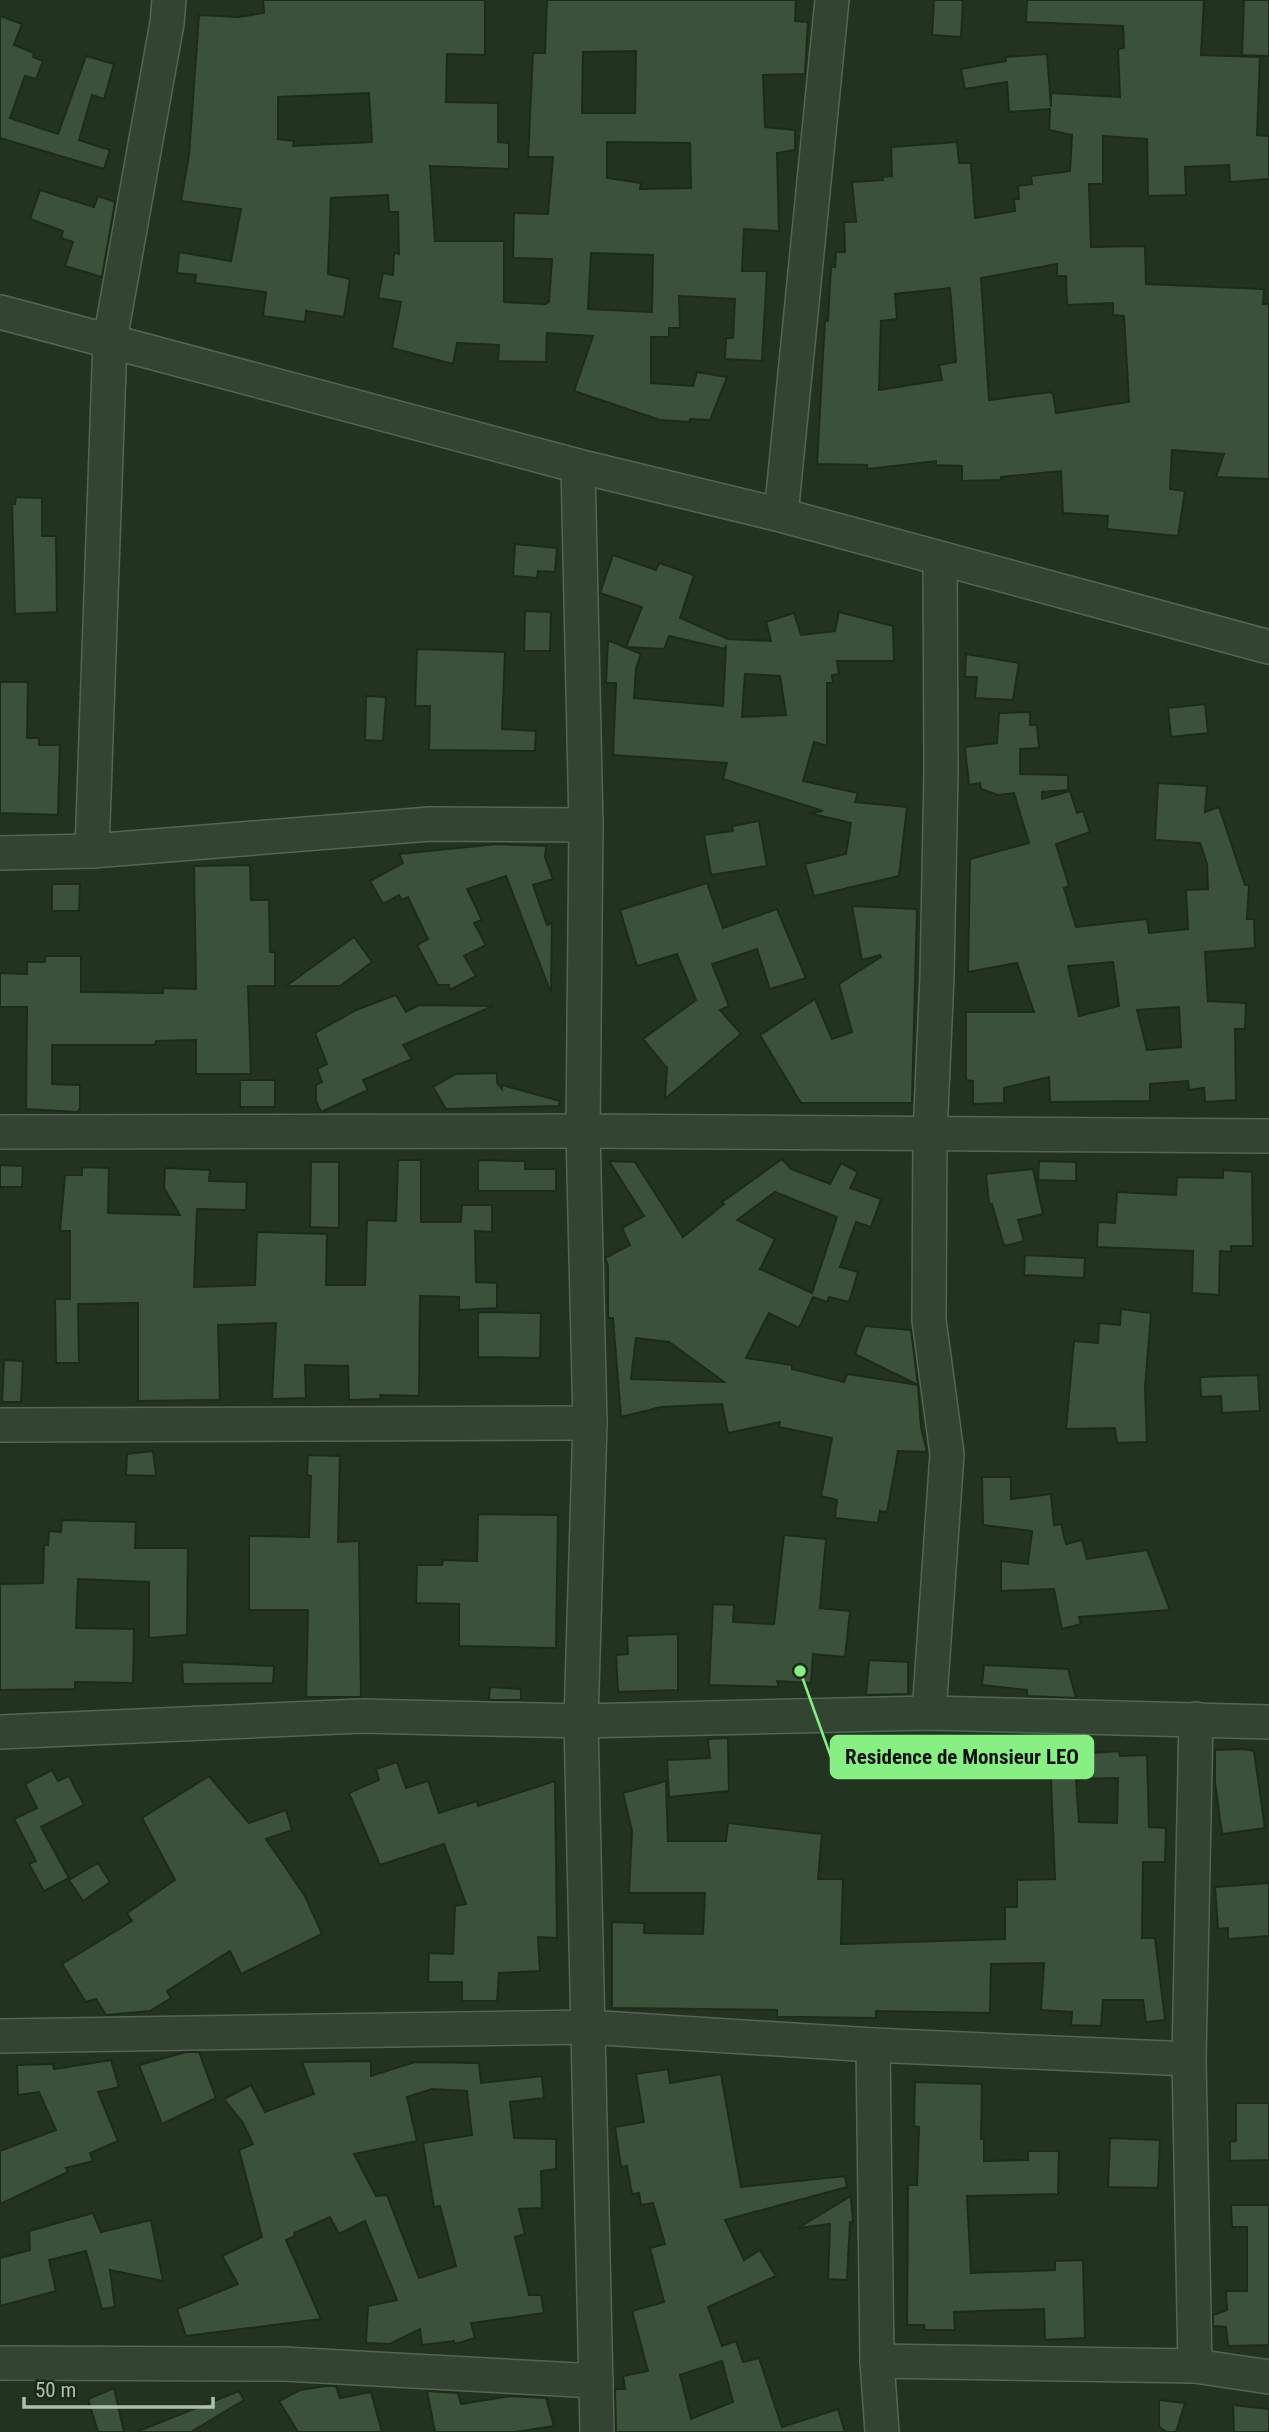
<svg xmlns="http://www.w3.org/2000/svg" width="1269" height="2432" font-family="'Roboto Condensed',sans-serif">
  <rect width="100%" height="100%" fill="#223320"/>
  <g fill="#3b5139" stroke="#1c2b1b" stroke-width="2" fill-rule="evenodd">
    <path d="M263 0H485V55L447 54 446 102 498 103V142L509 143V169L430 166 435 241H504V302L545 304 549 302 552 259 513 258 514 213 548 214 553 157H528L533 53H545L547 0H796L795 21 808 22 805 74 763 75 765 127 795 130V150L777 153 779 231 744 229 742 271H767L762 361 725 359 726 338H733L735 299 679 296 680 328H669V337H651V383L693 386 697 372 727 377 710 420 690 419 689 422 660 420 574 391 593 336 547 333 546 362 498 361 499 345 457 343 453 364 392 348 401 302 378 298 383 273 393 275 394 253 399 254 398 212H389L388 195 331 198 328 274 350 279 344 317 306 311 305 322 263 316 266 292 195 283 196 275 177 273 179 252 231 261 241 209 181 201 189 155 199 15 239 17 264 13ZM636 51 635 113H582L583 52ZM369 93 372 142 293 146 294 141 278 139V97ZM607 142 690 143 691 188 640 189 641 183 607 178ZM591 253 653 255 652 312 588 309Z"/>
    <path d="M934 0H963L961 37 932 35Z"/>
    <path d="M1027 0H1204L1201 55 1260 57 1257 135 1269 136V179L1230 182 1229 165 1185 167 1186 195 1148 196 1147 139 1103 136V184H1089L1091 247 1145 246 1146 284 1264 289 1263 304H1269V479L1216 477 1224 454 1172 450 1170 489 1185 491 1178 536 1107 529 1108 516 1063 513 1061 471 1001 477V480L962 481V466L936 465V461L867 469V465L817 464 825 320 828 321 831 267H835L836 252H845L844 222H856L852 182 883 180 882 177 892 176 891 147 957 142 959 163H971L975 218 1015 211 1014 199H1019L1018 186 1032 184 1031 176 1070 171 1072 135 1049 130 1050 109 1009 112 1007 82 965 89 961 69 1006 61 1005 57 1047 54 1051 107V93L1120 97 1118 49 1124 48 1123 26 1026 22ZM1057 264V276H1066L1067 305 1113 303V315L1124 316 1129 402 1056 413 1053 394 1050 392 989 400 981 278ZM950 288 956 362 939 365 942 380 879 390 881 321 897 319 895 294Z"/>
    <path d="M1244 0H1269V56L1242 55Z"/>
    <path d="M0 16 22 24 14 45 34 53 33 57 43 61 36 79 25 76 10 118 58 134 86 56 114 64 104 99 92 95 79 140 110 150 104 169 0 138Z"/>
    <path d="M40 190 94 207 98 196 115 202 102 277 65 266 73 242 61 238 63 231 30 219Z"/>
    <path d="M16 497 42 498V536H56L57 612 15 614 12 504H15Z"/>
    <path d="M515 544 557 548 555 572 538 571 537 578 513 576Z"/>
    <path d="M613 555 656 570 659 563 694 575 680 618 728 639 771 641 766 622 794 613 801 635 835 631 839 612 893 626 894 661H837L839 674 832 675 833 683H827V746L814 742 803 781 858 793 855 802 907 807 899 876 814 896 805 864 846 854 851 823 809 813 823 811 723 779 727 763 613 755 616 683H606L608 640 641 654 636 668 634 698 723 706 726 645 725 649 669 636 664 649 626 647 642 607 600 593ZM745 674 780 676 786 715 742 717Z"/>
    <path d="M525 611 551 612 550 651H524Z"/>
    <path d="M417 649 505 652 502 729 536 731 535 751 429 750 430 706H415Z"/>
    <path d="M966 654 1019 663 1013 700 975 698 977 677H965Z"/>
    <path d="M0 682H28L27 738H39V745H60L58 815 0 813Z"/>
    <path d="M366 696 386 697 383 741 365 740Z"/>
    <path d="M1205 704 1208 733 1171 737 1168 708Z"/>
    <path d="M1030 712V725H1037L1039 748 1020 749V774L1068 775V790L1042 792V799L1070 791 1077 813 1083 811 1090 832 1056 844 1069 886 1064 888 1076 927 1147 919 1149 933 1188 929 1186 890 1208 889 1207 864 1200 843 1155 840 1158 783 1207 786 1205 812 1219 807 1245 885H1249L1247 919H1254L1255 948 1205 952 1208 1001 1246 1003 1245 1029H1235L1236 1100 1205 1102 1204 1088 1189 1090 1188 1081 1150 1084V1101L1050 1102 1049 1077 1004 1088V1103L973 1104V1081L966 1080V1012H1034L1017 963 968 972 970 859 1029 843 1014 793 998 795 981 789 980 783 969 785 965 747 997 743 999 713ZM1113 962 1119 1006 1079 1016 1068 966ZM1179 1007 1181 1047 1147 1050 1137 1010Z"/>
    <path d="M759 821 767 866 711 875 704 835 733 831 732 826Z"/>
    <path d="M497 844 546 846 545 857 553 879 533 885 547 925 552 923 551 993 506 876 467 889 482 920 474 923 486 945 464 956 476 976 450 990 449 985H438L417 945 428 939 408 897 402 900 399 895 383 904 370 881 403 863 399 854Z"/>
    <path d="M250 865 251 900H269L270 952H275V986H248L251 1074H196V1040L156 1041 155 1045H52V1084L80 1085V1108L78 1112 26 1109 27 1007H0V973L27 974V962H45V956H81V992L163 993V988L196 989 194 866Z"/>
    <path d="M707 883 723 928 777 909 806 978 770 989 757 949 712 964 729 1006 720 1010 741 1034 665 1099 667 1068 643 1039 696 1000 677 954 637 966 620 910Z"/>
    <path d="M52 884H80L79 911H52Z"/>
    <path d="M852 906 917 909 912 1103H801L760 1035 815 999 832 1039 852 1032 839 984 881 957 880 955 862 960Z"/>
    <path d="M354 937 372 962 340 986H286Z"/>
    <path d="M396 995 406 1012 419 1005 493 1006 403 1045 412 1059 363 1080 368 1090 321 1112 316 1101V1085L322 1082 317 1069 327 1064 315 1033 356 1010Z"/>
    <path d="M497 1073V1083L502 1089V1085L560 1101 559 1106 446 1109 433 1087 456 1074Z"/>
    <rect x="240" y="1080" width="35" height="27"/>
    <path d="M782 1159 791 1169 830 1184 841 1163 858 1172 850 1188 881 1199 871 1227 856 1222 840 1267 858 1272 849 1302 829 1297 827 1302 813 1297 799 1328 769 1313 746 1358 792 1365V1369L844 1382 847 1374 918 1385 921 1427 927 1452 898 1451 887 1512 880 1511 878 1523 835 1518 837 1500 821 1496 832 1438 779 1427 780 1422 728 1433 722 1404 661 1407 621 1417 613 1318H608V1266L605 1258 630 1245 622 1228 644 1216 609 1161 635 1162 683 1237 724 1204 722 1202ZM775 1192 837 1217 812 1293 760 1269 775 1239 737 1220ZM636 1338 669 1342 724 1382 631 1379Z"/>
    <path d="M398 1160H421V1222H461L462 1205H492V1232L475 1231 476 1282 497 1283V1308L459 1310V1297L420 1296 419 1396 380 1395 381 1399 349 1400 348 1366 305 1365 306 1398 272 1399 276 1323 218 1325 220 1400 138 1401V1303L78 1304 79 1363H56L55 1299H70V1231H60L65 1175H82V1167L109 1168 108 1213 180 1215 164 1188 165 1168 210 1170 209 1181 247 1182 246 1210 197 1209 194 1287 255 1285 257 1232 327 1234 326 1285H365L367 1220 396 1221Z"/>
    <path d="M478 1160 525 1161V1169H556V1191H478Z"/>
    <path d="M1039 1161 1076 1162V1181L1038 1180Z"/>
    <path d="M311 1162H339V1228L310 1227Z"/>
    <path d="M0 1165 23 1166 22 1187H0Z"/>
    <path d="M1033 1169 1043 1214 1018 1220 1024 1241 1004 1246 992 1204H989L986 1174Z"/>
    <path d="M1223 1170 1252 1172 1253 1246H1231V1252L1220 1251 1219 1295 1192 1293 1193 1251 1097 1247 1098 1222 1115 1223 1117 1192 1176 1195 1177 1177 1223 1178Z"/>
    <path d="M1025 1255 1085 1258 1084 1278 1024 1275Z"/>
    <path d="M1121 1309 1151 1313 1145 1388 1147 1442 1117 1443 1115 1428 1066 1429 1074 1341 1098 1343 1099 1323 1120 1325Z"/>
    <path d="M478 1312 541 1313 540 1358 478 1357Z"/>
    <path d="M865 1326 911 1330 918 1385 855 1354Z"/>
    <path d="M4 1360 23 1361 21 1402H2Z"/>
    <path d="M1258 1375 1260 1411 1222 1413 1221 1396 1201 1397 1200 1377Z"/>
    <path d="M153 1451 156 1476 126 1475 127 1454Z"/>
    <path d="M308 1455 340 1456 338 1542 359 1541 361 1697H306L308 1610H249V1536L309 1537 311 1476 307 1475Z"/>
    <path d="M982 1477H1011V1499L1051 1494 1054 1525 1061 1524 1066 1544 1082 1540 1087 1559 1147 1550 1170 1610 1079 1617 1081 1624 1062 1629 1054 1589 1001 1591V1561L1028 1564 1032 1531 983 1525Z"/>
    <path d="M478 1514 558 1515 556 1648 459 1646V1604L416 1603 417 1565H442L443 1560 477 1561Z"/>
    <path d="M62 1520 136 1522 135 1548H188L187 1635 149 1638V1582L78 1579 76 1628 134 1629 133 1683 75 1682V1689L0 1690V1584L43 1583 44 1545H48L49 1531 61 1532Z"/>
    <path d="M784 1535 826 1539 820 1608 850 1611 845 1657 813 1654 811 1683 777 1681 779 1687 709 1685 713 1604 734 1605 733 1622 774 1624Z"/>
    <path d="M678 1634V1690L618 1692 616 1655 628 1654 627 1636Z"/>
    <path d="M869 1660 908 1662V1694L866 1695Z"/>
    <path d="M182 1662 274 1666 273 1683 183 1684Z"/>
    <path d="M984 1665 1068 1669 1076 1698 1027 1696V1690L982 1685Z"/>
    <path d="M490 1687 521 1689V1700H489Z"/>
    <path d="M728 1738 729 1791 669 1797 667 1760 710 1758 708 1739Z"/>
    <path d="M1243 1749 1254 1751 1265 1828 1222 1834 1215 1783V1750Z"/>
    <path d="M1119 1751 1120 1756 1147 1755 1149 1827 1166 1828 1165 1862H1143L1142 1938H1155L1165 2020 1146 2022 1143 2000H1103L1101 2026 1071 2025 1072 2012 1041 2010 1044 1963 991 1964 990 2013 876 2011V2018L799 2017H777V2010L612 2008V1922L644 1923V1933L703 1934 705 1893H629L632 1831 623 1793 666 1781 668 1841H726L728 1823 822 1834 818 1879H843L841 1944 1005 1939V1907H1017V1880L1055 1879 1050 1756ZM1118 1778 1117 1823 1079 1822 1076 1779Z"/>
    <path d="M397 1762 406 1788 428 1781 439 1813 477 1801 478 1806 555 1781 557 1938 538 1937 540 1971 499 1973 497 2001H462V1982H428L429 1953 453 1954 455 1906 466 1904 444 1844 380 1865 349 1793 379 1780 376 1769Z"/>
    <path d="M52 1770 58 1781 69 1776 84 1805 41 1827 69 1878 44 1891 29 1864 36 1861 14 1819 37 1808 25 1784Z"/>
    <path d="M209 1776 249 1823 286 1810 292 1830 266 1839 305 1896 322 1934 241 1974 230 1951 167 1991 171 1998 150 2011 106 2015 96 1999 86 2002 62 1964 132 1921 127 1913 175 1880 142 1818Z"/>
    <path d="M98 1863 110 1882 83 1901 69 1880Z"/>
    <path d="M1269 1883V1936L1228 1939V1928L1218 1929 1215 1887Z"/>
    <path d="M186 2052H199L216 2098 162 2124 139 2065Z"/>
    <path d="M111 2060 119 2087 98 2092 118 2141 90 2153 93 2161 66 2168 68 2172 0 2204V2151L56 2130 39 2092 18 2095 17 2065 53 2064 54 2069Z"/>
    <path d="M371 2061V2076L415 2062 479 2063 481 2083 542 2076 544 2098 510 2102 514 2138 556 2139V2169L541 2171 542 2208 519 2209 525 2234 515 2237 529 2295H541L544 2313 471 2323 475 2338 455 2344 454 2341 422 2345 420 2329 390 2344 366 2343 368 2306 397 2300 365 2221 339 2234 330 2217 294 2233 295 2236 286 2240 321 2319 186 2336 177 2309 238 2284 222 2256 262 2237 239 2150 253 2144 243 2123 224 2099 251 2085 265 2112 314 2094 302 2062ZM432 2089 467 2091 472 2135 423 2143 434 2207 440 2206 456 2266 419 2278 387 2195 376 2196 354 2154 417 2141 407 2097Z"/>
    <path d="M668 2069 670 2083 721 2074 741 2187 845 2176 847 2187 725 2220 744 2260 760 2250 776 2276 708 2307 722 2346 736 2341 743 2362 759 2358 782 2427 838 2409 845 2432H616L615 2389H625L623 2376 648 2371 632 2311 664 2302 650 2248 665 2244 653 2203 641 2205 639 2193 632 2194 627 2166 621 2167 615 2127 644 2122 636 2074ZM722 2361 733 2402 691 2419 680 2375Z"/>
    <path d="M915 2082 982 2084 981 2139H984V2161L1028 2160V2151H1059L1058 2194 967 2196 971 2273 1055 2270V2261L1083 2260 1085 2338 1045 2340 1044 2309 954 2312 955 2330H925L924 2325H907L908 2185H917L919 2127 914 2126Z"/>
    <path d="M1236 2103H1269V2160L1230 2161V2142L1236 2141Z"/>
    <path d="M1110 2138 1160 2140 1158 2188 1108 2187Z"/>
    <path d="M851 2196 853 2222H850L847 2280 828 2279 830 2224 798 2228Z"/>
    <path d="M1231 2205H1269V2345L1228 2346 1226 2327 1213 2326V2315L1227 2310 1226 2291H1247V2227H1232Z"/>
    <path d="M93 2213 101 2232 151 2220 163 2281 110 2270 115 2307 102 2309 86 2251 49 2260 56 2291 0 2306V2258L30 2250 29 2231Z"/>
    <path d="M326 2386H336L340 2398 371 2392 382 2432H298L279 2401 300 2390Z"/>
    <path d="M114 2388 124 2432H98L88 2399Z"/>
    <path d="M239 2391 244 2400 191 2432H136Z"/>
    <path d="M427 2391 458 2393 461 2404 510 2396 546 2398 554 2426 515 2432H435Z"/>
    <path d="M1159 2400 1185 2403 1176 2432H1167L1159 2427Z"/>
    <path d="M1233 2405 1269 2409V2432H1234Z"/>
  </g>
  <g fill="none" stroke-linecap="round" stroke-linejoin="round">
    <g stroke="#556554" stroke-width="36">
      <g id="minor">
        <path d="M0 312 578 466 781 515 1269 647"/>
        <path d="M578 466 586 825 583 1131 590 1423 581 1721 597 2432"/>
        <path d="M781 515 832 0"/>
        <path d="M92 851 110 340 167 23 169 0"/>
        <path d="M0 853 92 851 430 824 586 825"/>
        <path d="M0 1132 583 1131 1269 1136"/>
        <path d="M0 1425 590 1423"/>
        <path d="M929 1713 947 1454 929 1320 930 1134 937 977 941 772 940 560"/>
        <path d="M0 1732 361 1716 581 1721 929 1713 1269 1722"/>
        <path d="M0 2036 586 2027 873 2045 1189 2059"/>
        <path d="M873 2045 877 2361 882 2432"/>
        <path d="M877 2361 1195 2366 1269 2377"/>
        <path d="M0 2363 284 2364 596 2381"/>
        <path d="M1195 2366 1189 2059 1196 1719"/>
      </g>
    </g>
    <use href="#minor" stroke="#344433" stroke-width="33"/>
  </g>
  <path fill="none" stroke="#88ef85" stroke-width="2.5" d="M800 1671L831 1757"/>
  <circle fill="#88ef85" stroke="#1a2919" stroke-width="2.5" cx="800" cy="1671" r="7"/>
  <rect fill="#88ef85" stroke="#88ef85" stroke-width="2.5" x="831" y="1736" width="262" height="42" rx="7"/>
  <g font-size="21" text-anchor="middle" font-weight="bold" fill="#111">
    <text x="962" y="1764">Residence de Monsieur LEO</text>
  </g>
  <path d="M24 2397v10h189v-10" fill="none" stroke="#aec1ad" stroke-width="3.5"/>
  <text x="35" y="2397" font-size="21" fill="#aec1ad" stroke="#1a2919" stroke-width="5" paint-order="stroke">50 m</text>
</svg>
